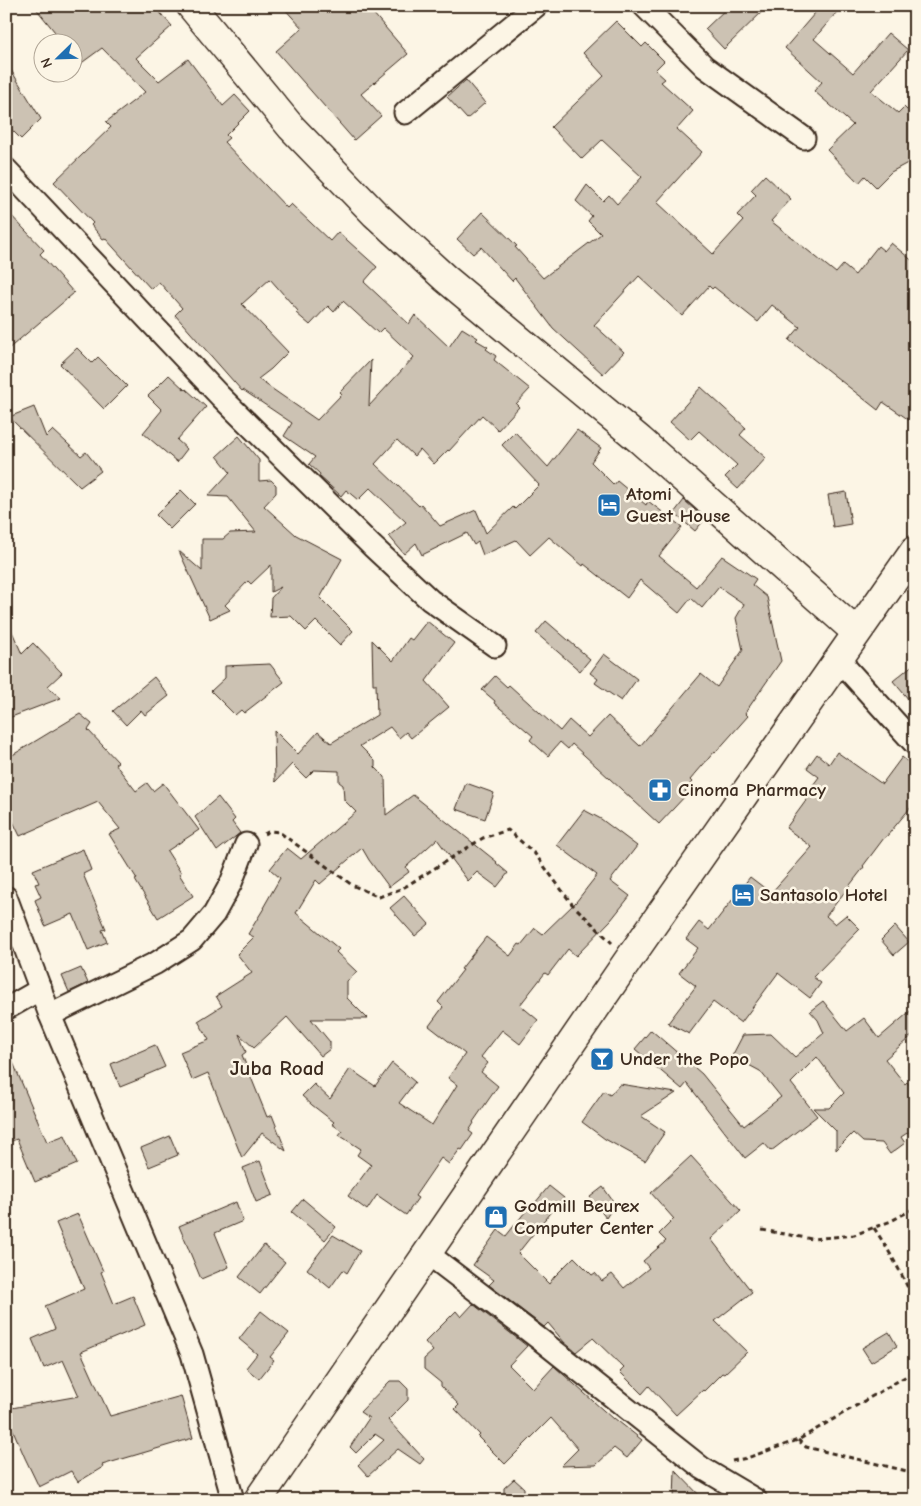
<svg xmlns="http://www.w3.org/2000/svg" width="921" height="1506" font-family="'Comic Neue',sans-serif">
  <rect width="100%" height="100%" fill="#fcf5e5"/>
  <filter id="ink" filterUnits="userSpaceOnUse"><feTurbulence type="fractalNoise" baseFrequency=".02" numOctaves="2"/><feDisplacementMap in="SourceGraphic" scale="10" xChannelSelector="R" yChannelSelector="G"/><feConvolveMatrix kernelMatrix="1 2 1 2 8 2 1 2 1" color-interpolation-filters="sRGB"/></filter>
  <g filter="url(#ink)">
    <g fill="#ccc2b3" stroke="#3b2a1e" fill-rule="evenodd">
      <path d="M34 6H154L172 26 136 58 159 81 188 59 223 106 235 95 250 111 226 135 229 138 224 142 287 208 291 204 330 241 338 232 377 267 364 282 409 324 415 315 449 347 462 328 478 338 476 340 488 347 486 349 496 356 494 360 530 389 516 404 519 407 498 430 482 415 449 451 448 450 434 464 420 449 414 456 397 440 375 464 419 506 421 504 440 526 476 510 486 533 513 507 515 509 539 485 502 445 515 432 548 467 577 430 601 448 591 462 614 485 617 481 646 505 648 501 682 527 659 556 696 587 722 556 756 579 752 585 767 597 781 661 745 713 748 716 716 752 715 751 690 780 692 782 685 791 688 793 659 824 572 744 568 749 560 742 548 756 530 740 533 736 494 703 495 701 482 690 495 676 507 687 509 685 560 731 569 720 588 737 608 716 640 746 701 674 717 687 743 650 736 618 744 604 719 587 702 608 691 598 679 613 640 580 627 598 584 564 583 566 549 537 530 555 516 540 483 555 478 542 474 545 467 533 422 555 416 543 404 554 389 536 406 522 370 488 358 500 346 490 341 496 319 476 320 474 309 464 315 457 284 436 292 423 243 390 242 391 175 315 182 308 159 282 151 289 105 238 103 239 91 225 93 223 54 182 111 127 106 122 145 92 102 48 72 70V42H63ZM270 279 298 311 296 313 310 325 328 306 334 312 343 301 378 333 383 328 414 357 369 406 371 360 340 392 342 394 317 420 258 379 271 369 288 352 242 304Z"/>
      <path d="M282 6H367L408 54 361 94 381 116 354 140 276 51 302 28Z"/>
      <path d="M729 6H768L724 49 705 29Z"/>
      <path d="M821 6H842L814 39 853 73 888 33 908 50 871 91 898 113 904 107 907 110 915 104V159L891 172 876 187 865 176 859 183 827 150 853 125 814 91 822 82 785 48Z"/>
      <path d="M616 21 642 47 646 43 664 61 655 70 665 79 661 82 693 111 677 129 702 152 657 202 713 254 743 221 737 215 756 195 751 190 765 175 791 199 771 221 836 273 843 265 855 275 878 246 884 251 891 243 915 263V424L883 402 878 410 789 340 800 327 772 305 758 322 714 287 712 289 709 286 682 316 639 276 594 325 624 352 603 374 553 328 515 278 512 281 481 247 473 254 457 239 482 212 517 246 515 247 543 278 601 234 588 221 592 216 576 201 587 185 603 201 609 195 617 204 642 177 602 140 582 159 551 127 604 76 583 53Z"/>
      <path d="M6 62 41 119 21 139 6 124Z"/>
      <path d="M466 80 485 103 467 119 447 97Z"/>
      <path d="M6 210 44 250 40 254 74 293 6 351Z"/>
      <path d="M77 348 92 363 98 357 127 386 104 409 60 364Z"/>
      <path d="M169 375 185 390 186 389 206 407 177 440 187 449 177 462 143 433 162 410 148 396Z"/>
      <path d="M701 387 746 428 740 435 766 458 738 489 725 477 737 465 699 431 690 440 670 422Z"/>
      <path d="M34 407 46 437 53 430 81 456 86 452 101 471 80 487 9 417Z"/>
      <path d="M239 436 259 460V481L271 480 276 485V493L264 506 296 535 342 559 320 598 353 631 340 645 316 621 306 631 291 616 270 617 271 598 281 587 271 592V565L251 584 248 581 225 605 230 610 210 619 179 551 202 571V539H223L230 533 256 532 228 497 208 496 230 472 217 456Z"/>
      <path d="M181 490 195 504 170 529 156 515Z"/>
      <path d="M846 492 851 524 833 527 828 495Z"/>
      <path d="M684 500 705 519 695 531 674 513Z"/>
      <path d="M6 618 22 654 33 643 62 673 47 687 61 698 6 719Z"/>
      <path d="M427 621 454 643 426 681 449 707 411 738 406 732 399 738 390 727 360 746 375 761V767L385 777 386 815 413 795 497 862 496 863 508 873 497 887 477 872 468 881 437 839 406 867 409 872 389 887 369 860 362 848 320 884 316 880 296 913 339 949 336 952 357 972 347 981V998L368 1019H311L330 1042V1049L321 1056 287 1017 254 1048 239 1034 246 1052 242 1055 267 1117 272 1115 286 1151 262 1133 242 1158 208 1073 192 1080 180 1052 209 1040 198 1021 222 1006 216 996 252 973 237 954 254 937 248 934 264 908H263L280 878 270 869 287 848 301 859 356 812 344 800 343 785 339 782V771L314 770 306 778 292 764 275 782 274 730 298 754 318 732 331 743 377 715 376 684H373L372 640 393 661 409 638 412 640Z"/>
      <path d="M546 621 590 659 580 671 536 633Z"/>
      <path d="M604 654 637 679 621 701 595 683 598 679 590 673Z"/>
      <path d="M915 663V707L893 681Z"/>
      <path d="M270 664 284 682 244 713 241 710 235 715 211 691 225 678V666Z"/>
      <path d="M154 677 169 696 145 715 141 710 126 725 113 711Z"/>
      <path d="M80 714 92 724 88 730 118 762 115 764 136 791 147 783 153 791 163 783 199 830 167 851 181 873 179 874 193 896 158 918 135 880 137 879 109 834 120 829 98 802 20 836 6 807V759Z"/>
      <path d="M837 752 882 784 902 757 915 768V802L887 836 884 838 863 866 864 867 826 916 835 924 846 915 860 929 813 977 821 983 810 998 778 973 741 1023 713 1002 689 1034 668 1023 696 986 679 973 698 948 686 939 699 922 709 930 750 877 771 893 812 847 786 828 816 787 813 785 819 777 807 768 817 754 829 764Z"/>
      <path d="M466 783 494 793 485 819 456 809Z"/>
      <path d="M218 797 235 819 232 822 240 833 217 851 195 817Z"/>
      <path d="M584 810 601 819 637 846 610 881 630 896 611 920 576 956 568 949 548 975 545 973 520 1005 538 1020 520 1044 502 1030 481 1057 488 1063 481 1072 498 1086 473 1122 474 1123 469 1131 473 1134 462 1150 460 1149 449 1164 441 1158 415 1196 418 1198 406 1215 377 1195 367 1210 348 1196 371 1165 357 1155 361 1149 339 1135 342 1131 332 1124 334 1122 312 1105 302 1096 314 1084 330 1099 350 1069 375 1086 392 1063 415 1082 399 1103 432 1125 457 1085 448 1078 465 1054 429 1026 443 1007 438 1002 463 970 461 969 486 937 510 956 519 944 521 945 535 928 543 934 576 902 597 875 557 845Z"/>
      <path d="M83 849 91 870 83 874 106 929 102 930 107 942 88 950 73 914 45 926 35 900 41 897 35 884 39 883 33 870Z"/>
      <path d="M404 896 429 924 415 936 390 908Z"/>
      <path d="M895 926 909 942 894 955 881 940Z"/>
      <path d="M81 968 88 983 69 992 62 976Z"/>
      <path d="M823 1001 847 1031 864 1018 879 1038 915 1007V1033L885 1059 905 1084 907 1082 915 1092V1128L901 1137 905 1143 890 1154 882 1143 863 1142 853 1133 836 1150V1131L813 1108H829L844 1093 817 1057 791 1083 817 1116 771 1151 764 1143 745 1158 687 1083 682 1089 635 1049 651 1030 702 1074 744 1126 781 1097 760 1071 732 1056 743 1035 771 1034 795 1057 824 1033 818 1020 810 1011Z"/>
      <path d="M155 1045 165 1067 144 1076 145 1077 120 1087 111 1064Z"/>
      <path d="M6 1046 47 1142 65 1135 77 1164 35 1182 17 1139 6 1143Z"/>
      <path d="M620 1084 676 1093 641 1116 665 1132 645 1161 605 1139 582 1122 604 1091 610 1095Z"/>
      <path d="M170 1136 178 1155 149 1167 141 1148Z"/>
      <path d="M691 1156 741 1211 711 1239 752 1292 715 1321 747 1352 724 1374 722 1373 704 1391 703 1390 676 1415 649 1386 642 1394 620 1372 624 1368 593 1338 576 1352 564 1342 548 1323 544 1327 489 1285 494 1280 473 1265 498 1230 506 1236 533 1202 535 1203 549 1186 564 1198 555 1211 553 1209 518 1253 549 1284 554 1277 574 1257 592 1275 595 1273 602 1281 612 1274 624 1288 649 1268 643 1261 666 1241 659 1234 674 1219 651 1193Z"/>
      <path d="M260 1161 273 1195 256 1202 243 1168Z"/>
      <path d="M603 1187 615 1204 606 1218 590 1197Z"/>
      <path d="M303 1199 336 1227 325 1240 292 1212Z"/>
      <path d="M236 1202 243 1221 215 1233 229 1267 201 1279 179 1226Z"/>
      <path d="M78 1214 103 1271 101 1272 114 1304 133 1296 145 1325 81 1352 110 1416 181 1396 193 1438 102 1465 103 1467 78 1482 71 1471 39 1487 25 1458 6 1414V1409L79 1396 63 1360 44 1368 32 1339 55 1329 45 1306 84 1289 56 1223Z"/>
      <path d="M333 1235 360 1251 347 1273 343 1270 330 1288 307 1269Z"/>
      <path d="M264 1245 285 1262 260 1294 239 1277Z"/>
      <path d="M473 1304 527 1346 509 1365 533 1389 554 1366 613 1419 614 1418 642 1440 627 1458 614 1448 596 1465 561 1466 578 1449 551 1418 505 1464 478 1437 480 1435 455 1409 459 1405 441 1386V1383L424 1369V1359L433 1351 425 1342 456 1311 461 1317Z"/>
      <path d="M261 1311 289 1333 270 1357 274 1360 259 1379 246 1368 257 1354 239 1339Z"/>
      <path d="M889 1332 897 1346 871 1362 862 1348Z"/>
      <path d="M390 1381H400L408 1389V1400L388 1420 424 1459 420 1464 398 1449 368 1476 358 1465 384 1440 375 1434 356 1453 350 1447 369 1418 360 1412Z"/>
      <path d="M675 1470 704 1500H674Z"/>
      <path d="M514 1479 524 1488V1500H504V1488Z"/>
    </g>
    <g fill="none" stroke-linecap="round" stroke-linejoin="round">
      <g stroke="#3b2a1e" stroke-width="25">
        <g id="street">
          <path d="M644 6 705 67 804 138"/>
          <path d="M405 113 536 6"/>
          <path d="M6 169 220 396 373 547 430 600 495 646"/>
          <path d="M838 659 915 744"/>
          <path d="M6 897 50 1015 192 1354 233 1500"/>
          <path d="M6 1009 41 989"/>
          <path d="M50 1015 156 963 192 940 214 914 231 883 246 844"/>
          <path d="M427 1253 542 1341 702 1468 756 1500"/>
        </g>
      </g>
      <g stroke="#3b2a1e" stroke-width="31">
        <g id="secondary">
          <path d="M191 6 291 127 375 214 446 279 640 440 856 632"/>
          <path d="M258 1500 629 959 915 550"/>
        </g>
      </g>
      <g stroke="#3b2a1e" stroke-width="3" stroke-dasharray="5 4" stroke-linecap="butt">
        <path d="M264 834 270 831 279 832 352 885 379 897 403 888 483 838 508 830 535 854 572 904 612 943"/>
        <path d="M874 1228C890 1252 904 1277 915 1304"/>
        <path d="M762 1230 812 1239 854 1235 891 1221 915 1208"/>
        <path d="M798 1440 806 1447 907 1471 915 1476"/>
        <path d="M732 1461 747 1458 798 1440 915 1371"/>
      </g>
      <use href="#street" stroke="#fcf5e5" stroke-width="21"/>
      <use href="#secondary" stroke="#fcf5e5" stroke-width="28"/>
    </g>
  </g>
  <defs>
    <g id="hotel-square" transform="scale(1.25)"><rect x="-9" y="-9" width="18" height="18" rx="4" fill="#1f6fb2" stroke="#fcf5e5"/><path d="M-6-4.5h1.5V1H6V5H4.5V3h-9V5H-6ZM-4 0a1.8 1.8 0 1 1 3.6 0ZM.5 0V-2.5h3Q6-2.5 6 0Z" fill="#fff"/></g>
    <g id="pharmacy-square" transform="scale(1.25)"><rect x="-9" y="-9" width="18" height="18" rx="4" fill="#1f6fb2" stroke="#fcf5e5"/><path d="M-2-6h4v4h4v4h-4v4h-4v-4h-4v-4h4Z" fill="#fff"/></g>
    <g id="bar-square" transform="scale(1.25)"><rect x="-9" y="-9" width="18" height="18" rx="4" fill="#1f6fb2" stroke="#fcf5e5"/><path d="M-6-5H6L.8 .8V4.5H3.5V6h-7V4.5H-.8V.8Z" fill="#fff"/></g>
    <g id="shop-square" transform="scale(1.25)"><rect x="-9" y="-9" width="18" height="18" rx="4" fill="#1f6fb2" stroke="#fcf5e5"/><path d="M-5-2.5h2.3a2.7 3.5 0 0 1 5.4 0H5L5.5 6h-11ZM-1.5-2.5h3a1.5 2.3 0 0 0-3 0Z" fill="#fff"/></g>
  </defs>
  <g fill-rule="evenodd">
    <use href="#hotel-square" x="609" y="505"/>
    <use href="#pharmacy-square" x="660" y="790"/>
    <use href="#hotel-square" x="743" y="895"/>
    <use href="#bar-square" x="602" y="1059"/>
    <use href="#shop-square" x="496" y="1217"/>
  </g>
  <g text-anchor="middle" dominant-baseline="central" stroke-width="5" stroke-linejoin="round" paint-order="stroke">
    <g font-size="19" font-weight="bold" fill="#3b2a1e" stroke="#fcf5e5" text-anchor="start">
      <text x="626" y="494">Atomi<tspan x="626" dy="22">Guest House</tspan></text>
      <text x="678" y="790">Cinoma Pharmacy</text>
      <text x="760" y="895">Santasolo Hotel</text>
      <text x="620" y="1059">Under the Popo</text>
      <text x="514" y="1206">Godmill Beurex<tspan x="514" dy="22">Computer Center</tspan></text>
    </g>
    <g font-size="21" font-weight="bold" fill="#3b2a1e" stroke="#fcf5e5">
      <text x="277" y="1068">Juba Road</text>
    </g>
  </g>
  <rect width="921" height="1506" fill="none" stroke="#fcf5e5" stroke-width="25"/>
  <rect x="12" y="12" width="896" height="1481" fill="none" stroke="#3b2a1e" stroke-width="2" filter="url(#ink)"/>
  <g transform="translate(58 58) rotate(247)"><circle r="24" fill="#fcf5e5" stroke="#afa495"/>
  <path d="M0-4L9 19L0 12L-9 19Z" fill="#1f6fb2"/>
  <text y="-8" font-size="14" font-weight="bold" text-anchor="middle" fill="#3b2a1e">N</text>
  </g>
</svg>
